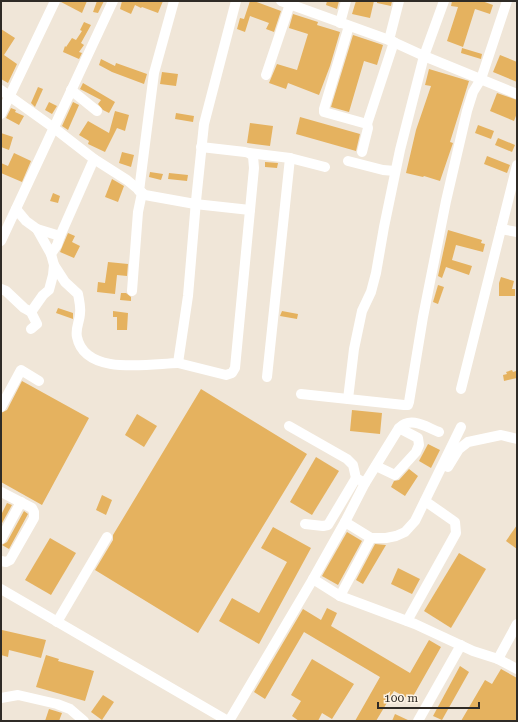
<svg xmlns="http://www.w3.org/2000/svg" width="518" height="722" font-family="'Roboto Serif',serif">
  <rect width="100%" height="100%" fill="#f0e6d8"/>
  <g fill="#e5b25f">
    <path d="M61 1H87L82 13 61 2Z"/>
    <path d="M97 1H104L98 13 93 12Z"/>
    <path d="M122 1H163L158 13 142 7 141 8 135 5 131 14 120 9Z"/>
    <path d="M250 1H254L281 11 274 32 266 29 269 23 250 16 245 32 237 29 240 18 244 19Z"/>
    <path d="M327 1H339L337 9 326 5Z"/>
    <path d="M356 1H374L370 18 352 14Z"/>
    <path d="M377 1H392L391 6 377 3Z"/>
    <path d="M452 1H482L493 5 490 14 475 9 463 47 447 41 458 7 451 6Z"/>
    <path d="M293 14 318 22 317 25 340 32 330 66 319 95 288 83 286 89 269 83 277 64 297 70 308 34 289 28Z"/>
    <path d="M84 22 91 25 81 43 84 45 79 52 82 53 79 59 63 52 65 46 66 47 72 38 76 40 82 31 80 30Z"/>
    <path d="M1 29 15 38 4 55 17 64 8 83 1 79Z"/>
    <path d="M353 35 383 45 377 65 364 61 349 112 331 107Z"/>
    <path d="M462 48 482 54 481 59 461 53Z"/>
    <path d="M500 55 517 62V82L493 72Z"/>
    <path d="M101 59 115 66 116 63 147 74 144 84 112 72 99 65Z"/>
    <path d="M429 69 469 81 450 142 453 143 440 181 424 176 423 177 406 173 416 130 431 86 425 85Z"/>
    <path d="M162 72 178 74 176 86 160 84Z"/>
    <path d="M83 83 115 102 109 113 103 110 98 104 101 100 80 89Z"/>
    <path d="M38 87 43 89 35 107 31 103Z"/>
    <path d="M497 93 517 100V113L514 121 490 111Z"/>
    <path d="M49 102 57 106 52 114 45 110Z"/>
    <path d="M73 102 79 105 68 130 62 126Z"/>
    <path d="M11 108 16 110 15 112 24 116 19 125 6 118Z"/>
    <path d="M115 111 129 115 125 131 117 128 105 152 88 144 89 141 79 135 88 121 109 133Z"/>
    <path d="M176 113 194 116 193 122 175 119Z"/>
    <path d="M300 117 360 134 356 151 296 134Z"/>
    <path d="M250 123 273 126 270 146 247 143Z"/>
    <path d="M478 125 494 131 491 139 475 133Z"/>
    <path d="M1 133 13 137 9 150 1 147Z"/>
    <path d="M498 138 515 145 512 152 495 145Z"/>
    <path d="M122 152 134 155 131 167 119 163Z"/>
    <path d="M14 153 31 161 22 182 1 173V163L8 166Z"/>
    <path d="M487 156 510 165 507 173 484 164Z"/>
    <path d="M265 162 278 163 277 168 265 167Z"/>
    <path d="M150 172 163 174 161 180 149 177Z"/>
    <path d="M169 173 188 175 187 181 168 179Z"/>
    <path d="M112 179 124 186 118 202 105 197Z"/>
    <path d="M53 193 60 196 58 203 50 201Z"/>
    <path d="M448 230 482 240 481 243 485 244 483 252 456 245 452 260 472 266 469 275 446 267 442 278 438 276Z"/>
    <path d="M68 233 75 236 72 242 80 246 74 258 60 252Z"/>
    <path d="M108 262 128 264 127 276 117 275 115 294 97 292 98 282 105 283Z"/>
    <path d="M501 277 514 281 512 289H515V296H499V283Z"/>
    <path d="M438 285 444 287 438 304 433 302Z"/>
    <path d="M121 293H126L131 297V301L120 300Z"/>
    <path d="M58 308 73 313V319L56 313Z"/>
    <path d="M113 311 128 313 127 330H117V317H113Z"/>
    <path d="M282 311 298 314 297 319 280 316Z"/>
    <path d="M512 370 513 372 516 371 517 378 504 381 503 375 507 374 506 372Z"/>
    <path d="M22 381 89 418 42 505 1 482V413L7 410Z"/>
    <path d="M201 389 307 454 198 633 95 570 113 540V535Z"/>
    <path d="M352 410 382 413 380 434 350 431Z"/>
    <path d="M137 414 157 426 144 447 125 435Z"/>
    <path d="M428 444 440 450 431 468 419 461Z"/>
    <path d="M316 457 339 471 312 515 290 502Z"/>
    <path d="M409 469 418 476 405 496 391 487 394 481 399 480Z"/>
    <path d="M102 495 112 500 106 515 96 510Z"/>
    <path d="M7 503 12 505 1 525V515Z"/>
    <path d="M24 511 28 514 9 549 2 545 7 542Z"/>
    <path d="M517 525V549L506 541Z"/>
    <path d="M273 527 311 548 259 644 219 621 232 598 259 613 287 562 261 548Z"/>
    <path d="M347 532 362 541 338 585 322 576Z"/>
    <path d="M50 538 76 553 51 595 25 580Z"/>
    <path d="M375 544 386 545 363 584 356 580Z"/>
    <path d="M459 553 486 569 451 628 424 611Z"/>
    <path d="M398 568 420 579 412 594 391 584Z"/>
    <path d="M327 608 337 613 331 626 410 673 429 640 441 647 411 700 394 691 376 721H355L380 677 304 632 265 699 254 692 303 609 321 620Z"/>
    <path d="M2 630 46 640 41 658 9 650 8 657 1 655Z"/>
    <path d="M46 655 59 659 58 661 94 671 85 701 36 687Z"/>
    <path d="M312 659 354 684 332 719 322 713 318 721H299L292 716 301 701 291 695Z"/>
    <path d="M460 666 469 672 442 720 433 716Z"/>
    <path d="M501 669 517 678V721H461L485 680 492 684Z"/>
    <path d="M103 695 114 702 102 720 91 712Z"/>
    <path d="M49 709 62 713 59 721H45Z"/>
    <path d="M395 714 410 721H392Z"/>
  </g>
  <g fill="none" stroke-linecap="round" stroke-linejoin="round">
    <g stroke="#fff" stroke-width="10">
      <path d="M281 1 389 40 424 56 517 94"/>
      <path d="M340 23 346 1"/>
      <path d="M349 26 324 109V112L367 124 368 128 362 152"/>
      <path d="M389 40 399 1"/>
      <path d="M266 75 291 1"/>
      <path d="M1 90 54 128 94 159 127 180 145 195 195 204 250 210"/>
      <path d="M71 90 97 111"/>
      <path d="M1 114 55 1"/>
      <path d="M367 124 394 42"/>
      <path d="M249 153 290 158 325 167"/>
      <path d="M348 161 383 170 395 171"/>
      <path d="M139 191 154 73 174 1"/>
      <path d="M16 209 26 221 37 229 60 236"/>
      <path d="M37 229 51 254"/>
      <path d="M501 229 517 232"/>
      <path d="M1 241 113 1"/>
      <path d="M54 265 65 282 78 294C79 300 81 307 80 313 80 321 75 328 77 337 85 376 148 364 178 363L188 296 196 201 204 124 236 1"/>
      <path d="M1 289 6 291 24 308 31 312 37 324 31 329"/>
      <path d="M132 291 138 212 142 193"/>
      <path d="M31 312 43 295 49 290 53 275 54 265 51 254 57 245 60 236 94 159"/>
      <path d="M178 363 226 375 232 373 235 368 254 168 253 156 249 153 245 152 201 147"/>
      <path d="M267 377 290 158"/>
      <path d="M461 389 517 165"/>
      <path d="M301 394 404 405H408L409 402 423 317 446 201 467 111 473 92 481 79 507 1"/>
      <path d="M348 399 354 349 362 311 371 292 376 273 384 227 400 150 424 56 444 1"/>
      <path d="M1 407 21 370 39 381"/>
      <path d="M289 426 347 459 353 465 356 478 365 483"/>
      <path d="M376 466 395 475 416 452 419 445 418 438 399 428"/>
      <path d="M448 467 459 449 468 442 501 435 517 439"/>
      <path d="M1 492 32 508 34 512V518L10 560 6 562 1 561"/>
      <path d="M345 522 371 538H386L396 536 405 532 415 521 461 427"/>
      <path d="M305 524 323 526 328 525 356 478"/>
      <path d="M1 539 21 502"/>
      <path d="M313 579 340 596 415 624 473 651 498 659 517 669"/>
      <path d="M1 589 228 721"/>
      <path d="M340 596 371 538"/>
      <path d="M407 621 456 533 455 522 425 501"/>
      <path d="M57 622 107 537"/>
      <path d="M498 659 517 624"/>
      <path d="M1 698 18 695 57 704 70 709 84 721"/>
      <path d="M229 721 313 579 345 522 365 483 399 428C411 416 426 427 439 432"/>
      <path d="M418 721 461 645"/>
    </g>
  </g>
  <rect width="518" height="722" fill="none" stroke="#2f2b26" stroke-width="4"/>
  <path d="M378 702v6h101v-6" fill="none" stroke="#2f2b26" stroke-width="2"/>
  <text x="384" y="702" font-size="12" fill="#2f2b26" stroke="#fdf3e5" stroke-width="3" paint-order="stroke">100 m</text>
</svg>
